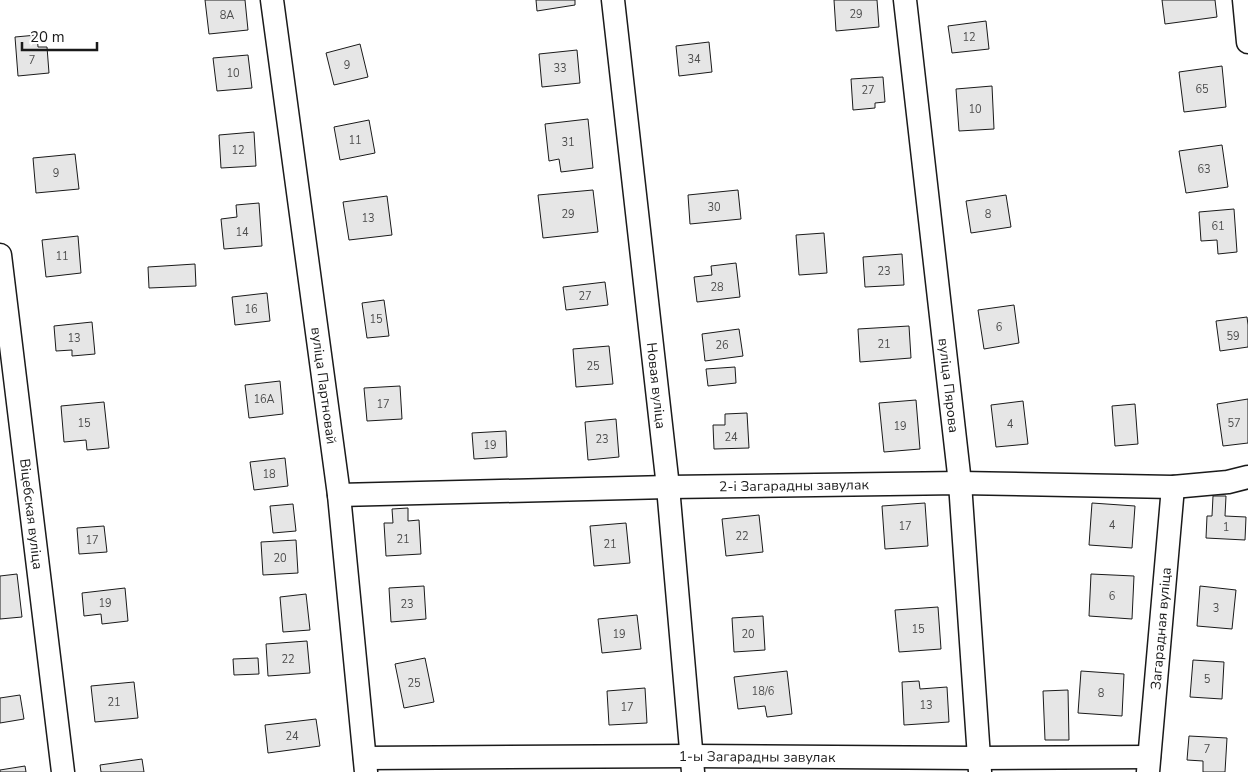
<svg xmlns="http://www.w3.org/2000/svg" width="1248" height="772" font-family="'Nunito Sans',sans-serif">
  <rect width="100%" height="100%" fill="#fff"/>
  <g fill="#e6e6e6" stroke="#1a1a1a">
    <path d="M205 0H245L248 30 209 34Z"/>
    <path d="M536 0H575V5L537 11Z"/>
    <path d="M834 0H877L879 27 836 31Z"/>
    <path d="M1162 0H1215L1217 17 1165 24Z"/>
    <path d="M986 21 989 49 952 53 948 26Z"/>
    <path d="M37 35 38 47H47L49 73 18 76 15 37Z"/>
    <path d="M709 42 712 72 679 76 676 46Z"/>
    <path d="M360 44 368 77 334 85 326 53Z"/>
    <path d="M577 50 580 83 542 87 539 54Z"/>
    <path d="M248 55 252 88 217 91 213 58Z"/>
    <path d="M1222 66 1226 107 1184 112 1179 72Z"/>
    <path d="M883 77 885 102 875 103V108L853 110 851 79Z"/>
    <path d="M992 86 994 129 959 131 956 89Z"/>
    <path d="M588 119 593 168 561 172 559 159 549 161 545 124Z"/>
    <path d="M369 120 375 153 340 160 334 127Z"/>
    <path d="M254 132 256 166 221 168 219 135Z"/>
    <path d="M1222 145 1228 187 1186 193 1179 151Z"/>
    <path d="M75 154 79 189 36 193 33 158Z"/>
    <path d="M593 190 598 232 543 238 538 195Z"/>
    <path d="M738 190 741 219 690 224 688 195Z"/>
    <path d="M1006 195 1011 227 971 233 966 201Z"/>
    <path d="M387 196 392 235 349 240 343 202Z"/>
    <path d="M259 203 262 246 224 249 221 219 237 217 236 205Z"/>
    <path d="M1234 209 1237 252 1218 254 1217 240 1201 241 1199 212Z"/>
    <path d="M824 233 827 273 799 275 796 235Z"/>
    <path d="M78 236 81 273 46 277 42 240Z"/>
    <path d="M902 254 904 285 865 287 863 257Z"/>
    <path d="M736 263 740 297 697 302 694 277 712 275 711 266Z"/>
    <path d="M195 264 196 286 149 288 148 267Z"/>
    <path d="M605 282 608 305 566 310 563 287Z"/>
    <path d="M267 293 270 321 235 325 232 297Z"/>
    <path d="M384 300 389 336 367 338 362 303Z"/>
    <path d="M1014 305 1019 343 984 349 978 310Z"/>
    <path d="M1247 317 1248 325V347L1220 351 1216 321Z"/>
    <path d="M92 322 95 354 72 356V350L56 351 54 326Z"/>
    <path d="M909 326 911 358 860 362 858 329Z"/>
    <path d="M739 329 743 356 705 361 702 334Z"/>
    <path d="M609 346 613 384 576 387 573 349Z"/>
    <path d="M735 367 736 383 708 386 706 369Z"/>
    <path d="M280 381 283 414 249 418 245 385Z"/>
    <path d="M400 386 402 419 367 421 364 388Z"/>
    <path d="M1248 399V443L1223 446 1217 404Z"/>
    <path d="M916 400 920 449 884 452 879 403Z"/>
    <path d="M1023 401 1028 444 996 447 991 405Z"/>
    <path d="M104 402 109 448 87 450 86 440 64 442 61 406Z"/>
    <path d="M1135 404 1138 444 1115 446 1112 406Z"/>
    <path d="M747 413 749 448 714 449 713 425H725V414Z"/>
    <path d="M616 419 619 457 588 460 585 422Z"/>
    <path d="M506 431 507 457 474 459 472 433Z"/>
    <path d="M285 458 288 486 254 490 250 462Z"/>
    <path d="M1213 496H1226L1225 516 1246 517 1245 540 1206 538 1207 516H1212Z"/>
    <path d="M925 503 928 546 885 549 882 506Z"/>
    <path d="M1092 503 1135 506 1132 548 1089 545Z"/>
    <path d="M293 504 296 531 273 533 270 506Z"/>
    <path d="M408 508V521L419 520 421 554 386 556 384 523H393L392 509Z"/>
    <path d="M759 515 763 552 726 556 722 519Z"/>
    <path d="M626 523 630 563 594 566 590 526Z"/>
    <path d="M104 526 107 552 79 554 77 528Z"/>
    <path d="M296 540 298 573 263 575 261 542Z"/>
    <path d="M17 574 22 617 0 619V576Z"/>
    <path d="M1091 574 1134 576 1132 619 1089 616Z"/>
    <path d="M424 586 426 619 391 622 389 588Z"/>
    <path d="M1200 586 1236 590 1232 629 1197 626Z"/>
    <path d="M125 588 128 621 102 624 101 614 84 616 82 593Z"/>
    <path d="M306 594 310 630 283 632 280 597Z"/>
    <path d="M938 607 941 649 899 652 895 610Z"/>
    <path d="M637 615 641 649 602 653 598 619Z"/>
    <path d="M763 616 765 650 734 652 732 618Z"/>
    <path d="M307 641 310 673 268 676 266 644Z"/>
    <path d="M258 658 259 674 234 675 233 659Z"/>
    <path d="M425 658 434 702 404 708 395 664Z"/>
    <path d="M1193 660 1224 662 1222 699 1190 697Z"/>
    <path d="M787 671 792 714 767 717 765 706 738 709 734 677Z"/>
    <path d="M1081 671 1124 674 1122 716 1078 713Z"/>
    <path d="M919 681 920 689 947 687 949 722 904 725 902 682Z"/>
    <path d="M134 682 138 718 95 722 91 686Z"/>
    <path d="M645 688 647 723 609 725 607 691Z"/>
    <path d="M1068 690 1069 740H1045L1043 691Z"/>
    <path d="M20 695 24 719 0 723V698Z"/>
    <path d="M316 719 320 746 268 753 265 725Z"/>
    <path d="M1189 736 1227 738 1225 772H1203V761L1187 760Z"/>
    <path d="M142 759 144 772H101L100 765Z"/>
    <path d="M25 766 26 772H0V770Z"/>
  </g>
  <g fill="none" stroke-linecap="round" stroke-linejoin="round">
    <g stroke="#1a1a1a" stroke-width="25">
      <g id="street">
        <path id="s1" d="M272 0 339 495 366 772"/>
        <path id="s2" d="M613 0 668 487 693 772"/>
        <path id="s3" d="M905 0 960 483 980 772"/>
        <path d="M1244 0 1248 42"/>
        <path id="s4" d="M0 255 63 772"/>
        <path id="s5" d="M339 495 668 487 960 483 1173 487 1228 482 1248 477"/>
        <path id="s6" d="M365 758 691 756 978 758 1149 757"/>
        <path id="s7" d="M1148 772 1173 487"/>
      </g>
    </g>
    <use href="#street" stroke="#fff" stroke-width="22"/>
  </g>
  <g text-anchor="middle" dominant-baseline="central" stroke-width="4" stroke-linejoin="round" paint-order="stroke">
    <g font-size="11" fill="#4d4d4d">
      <text x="856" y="14">29</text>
      <text x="227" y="15">8А</text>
      <text x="969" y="37">12</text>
      <text x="694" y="59">34</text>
      <text x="32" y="60">7</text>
      <text x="347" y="65">9</text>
      <text x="560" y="68">33</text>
      <text x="233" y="73">10</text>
      <text x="1202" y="89">65</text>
      <text x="868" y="90">27</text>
      <text x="975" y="109">10</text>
      <text x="355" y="140">11</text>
      <text x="568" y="142">31</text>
      <text x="238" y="150">12</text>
      <text x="1204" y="169">63</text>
      <text x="56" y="173">9</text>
      <text x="714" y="207">30</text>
      <text x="568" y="214">29</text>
      <text x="988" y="214">8</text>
      <text x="368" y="218">13</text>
      <text x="1218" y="226">61</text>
      <text x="242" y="232">14</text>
      <text x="62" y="256">11</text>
      <text x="884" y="271">23</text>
      <text x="717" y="287">28</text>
      <text x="585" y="296">27</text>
      <text x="251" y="309">16</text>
      <text x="376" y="319">15</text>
      <text x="999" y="327">6</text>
      <text x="1233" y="336">59</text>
      <text x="74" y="338">13</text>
      <text x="884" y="344">21</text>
      <text x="722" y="345">26</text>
      <text x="593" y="366">25</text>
      <text x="264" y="399">16А</text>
      <text x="383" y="404">17</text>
      <text x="84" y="423">15</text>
      <text x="1234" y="423">57</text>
      <text x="1010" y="424">4</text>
      <text x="900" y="426">19</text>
      <text x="731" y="437">24</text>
      <text x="602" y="439">23</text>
      <text x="490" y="445">19</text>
      <text x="269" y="474">18</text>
      <text x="1112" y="525">4</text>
      <text x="905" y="526">17</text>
      <text x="1226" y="527">1</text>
      <text x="742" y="536">22</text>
      <text x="403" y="539">21</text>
      <text x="92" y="540">17</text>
      <text x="610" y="544">21</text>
      <text x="280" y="558">20</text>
      <text x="1112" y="596">6</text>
      <text x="105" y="603">19</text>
      <text x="407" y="604">23</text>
      <text x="1216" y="608">3</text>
      <text x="918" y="629">15</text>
      <text x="619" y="634">19</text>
      <text x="748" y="634">20</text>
      <text x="288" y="659">22</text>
      <text x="1207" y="679">5</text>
      <text x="414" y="683">25</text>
      <text x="763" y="691">18/6</text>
      <text x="1101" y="693">8</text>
      <text x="114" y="702">21</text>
      <text x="926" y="705">13</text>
      <text x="627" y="707">17</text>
      <text x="292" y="736">24</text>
      <text x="1207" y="749">7</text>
    </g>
    <g font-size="14" fill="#1a1a1a" stroke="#fff">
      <text stroke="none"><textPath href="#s1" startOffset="389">вуліца Партновай</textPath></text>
      <text stroke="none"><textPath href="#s3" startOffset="388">вуліца Пярова</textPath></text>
      <text stroke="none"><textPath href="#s2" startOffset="388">Новая вуліца</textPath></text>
      <text stroke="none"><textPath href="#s5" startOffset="455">2-і Загарадны завулак</textPath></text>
      <text stroke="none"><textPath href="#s4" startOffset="261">Віцебская вуліца</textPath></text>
      <text stroke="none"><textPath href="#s7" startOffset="144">Загарадная вуліца</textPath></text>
      <text stroke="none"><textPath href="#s6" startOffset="392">1-ы Загарадны завулак</textPath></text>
    </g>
  </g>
  <path d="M22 42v8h75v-8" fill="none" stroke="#1a1a1a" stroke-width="2.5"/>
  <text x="30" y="42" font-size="15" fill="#1a1a1a" stroke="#ffffff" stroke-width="4" paint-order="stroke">20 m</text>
</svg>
